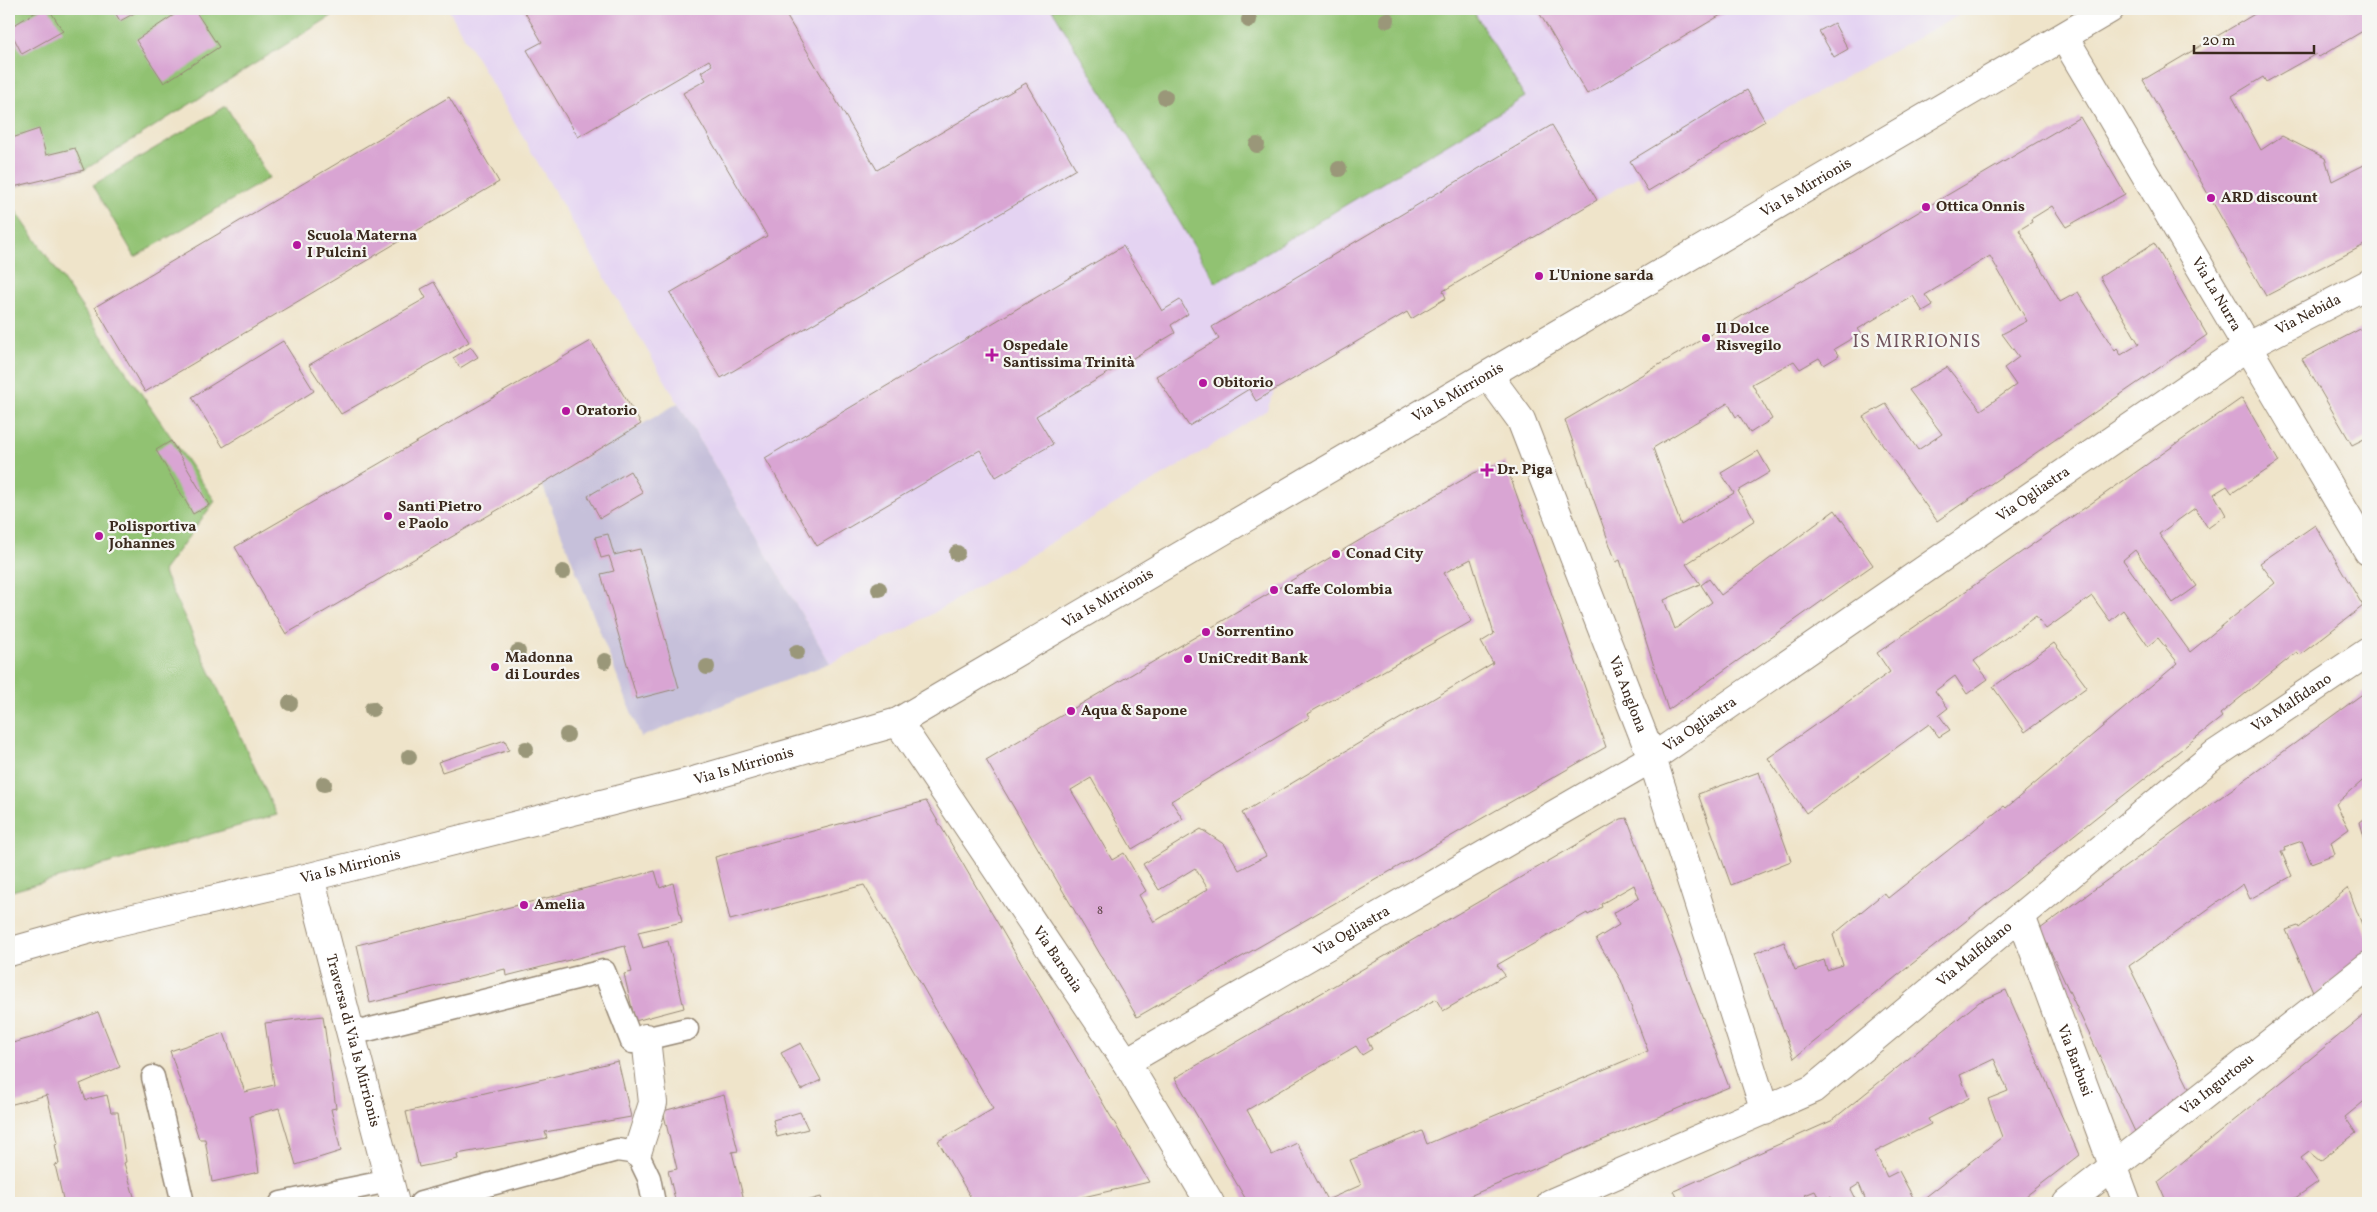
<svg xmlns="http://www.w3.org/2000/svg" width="2377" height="1212" font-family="Vollkorn,serif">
  <rect width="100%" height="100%" fill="#f6f6f2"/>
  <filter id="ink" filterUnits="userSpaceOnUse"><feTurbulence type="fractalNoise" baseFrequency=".02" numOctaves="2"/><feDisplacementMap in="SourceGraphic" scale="10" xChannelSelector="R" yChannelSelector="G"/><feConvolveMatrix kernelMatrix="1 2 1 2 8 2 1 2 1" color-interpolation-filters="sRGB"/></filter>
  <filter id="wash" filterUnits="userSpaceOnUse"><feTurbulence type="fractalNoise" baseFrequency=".0096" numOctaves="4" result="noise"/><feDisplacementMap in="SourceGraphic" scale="20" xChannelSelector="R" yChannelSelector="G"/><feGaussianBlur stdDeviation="1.12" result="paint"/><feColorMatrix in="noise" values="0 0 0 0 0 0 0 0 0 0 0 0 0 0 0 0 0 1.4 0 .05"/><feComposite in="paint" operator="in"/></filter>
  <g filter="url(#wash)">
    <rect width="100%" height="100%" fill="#efe4ca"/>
    <path fill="#e4d3f2" d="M448 9H1970L1765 121 1648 191 1639 176 1597 200 1443 291 1446 298 1411 319 1407 312 1274 391 1267 410 1197 455 905 630 830 663Z"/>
    <path fill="#c6c0da" d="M678 403 830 663 641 737 542 484Z"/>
    <g fill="#91c272" stroke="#667648">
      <path d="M9 9H343L84 170 9 188Z"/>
      <path d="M1052 9H1472L1525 97 1216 283Z"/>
      <path d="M226 106 269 178 135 257 93 185Z"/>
      <path d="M9 201 215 501 163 571 277 815 9 892Z"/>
    </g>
    <g id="blocks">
      <g fill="#d9a5d3" fill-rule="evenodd">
        <path d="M41 9H49L63 31 22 54 9 28Z"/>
        <path d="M113 9H142L120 21Z"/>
        <path d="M183 9H194L219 47 164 83 136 40Z"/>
        <path d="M523 9H796L786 15 877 170 1026 83 1076 169 721 378 670 293 767 236 683 93 706 80 701 72 712 65 709 60 578 137 527 50 542 42Z"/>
        <path d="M1537 9H1731L1587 94Z"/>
        <path d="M2263 9H2368V28L2319 57 2316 54 2266 82 2263 77 2232 96 2261 150 2282 136 2325 158 2332 181 2368 163V243L2266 296 2143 80Z"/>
        <path d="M1834 23 1848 49 1834 57 1819 31Z"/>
        <path d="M1747 90 1765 121 1648 191 1630 161Z"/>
        <path d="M449 97 499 182 145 392 95 307Z"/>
        <path d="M2080 117 2125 194 2066 227 2052 206 2031 219 2032 222 2019 230 2060 302 2078 292 2115 351 2117 349 2121 355 2139 344 2100 277 2154 243 2207 335 1937 521 1863 417 1886 404 1918 450 1942 434 1909 390 1947 367 1981 410 2016 385 2004 368 2019 357 2002 334 2027 321 1990 256 1925 295 1933 306 1923 312 1913 296 1858 329 1861 333 1834 349 1839 356 1824 365 1819 358 1800 369 1794 361 1752 384 1772 419 1750 433 1739 415 1736 417 1728 403 1653 448 1681 525 1734 493 1721 473 1758 451 1770 472 1738 491 1755 520 1686 564 1700 584 1664 600 1675 629 1712 602 1701 585 1709 579 1721 595 1835 510 1873 565 1668 710 1620 560 1616 562 1565 420Z"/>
        <path d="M1552 125 1597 200 1443 291 1446 298 1411 319 1407 312 1256 401 1249 389 1189 426 1156 376 1219 339 1212 327Z"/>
        <path d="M39 129 46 155 75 148 84 170 9 188V139Z"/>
        <path d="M1123 246 1162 311 1180 300 1188 314 1171 325 1175 333 1036 416 1053 444 996 477 980 450 817 546 765 458Z"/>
        <path d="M434 282 469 342 341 414 309 365 426 298 421 289Z"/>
        <path d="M2368 325V437L2352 445 2302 359Z"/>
        <path d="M283 341 314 391 223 447 192 397Z"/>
        <path d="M591 341 641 424 542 484 286 634 235 547Z"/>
        <path d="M471 347 478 357 460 368 453 358Z"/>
        <path d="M2242 398 2279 462 2232 493 2227 486 2214 494 2226 515 2208 528 2195 508 2159 534 2197 586 2173 603 2135 550 2123 560 2190 652 2275 583 2260 563 2315 525 2363 606 2300 655 2297 652 2220 714 2222 717 1794 1058 1755 953 1784 942 1795 970 1824 960 1827 970 1843 965 1833 935 1884 893 1888 898 2004 806 2006 808 2178 663 2158 638 2148 646 2123 610 2110 621 2092 596 2046 629 2036 616 1974 661 1988 679 1967 694 1955 676 1935 691 1948 708 1939 715 1950 730 1939 737 1929 724 1806 813 1768 758 1890 672 1877 653Z"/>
        <path d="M171 441 209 505 193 514 156 450Z"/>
        <path d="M1505 462 1606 747 1137 1017 986 760 1474 473ZM1471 559 1494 634 1481 642 1493 663 1242 813 1266 856 1239 870 1225 845 1201 829 1143 864 1159 890 1195 868 1208 889 1154 922 1139 895 1146 891 1124 853 1112 860 1071 790 1091 778 1132 849 1183 819 1171 801 1309 718 1307 714 1472 621 1444 573Z"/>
        <path d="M630 471 643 493 600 518 588 496Z"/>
        <path d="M608 534 614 555 640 549 679 688 637 699 601 574 614 571 609 556 601 558 595 537Z"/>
        <path d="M2054 643 2087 687 2025 732 1993 687Z"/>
        <path d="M2368 690V776L2336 804 2349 829 2331 842 2335 854 2311 863 2302 841 2284 847 2285 851H2281L2292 876 2250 899 2243 884 2129 966 2193 1096 2137 1136 2040 929Z"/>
        <path d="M505 740 509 750 442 772 438 762Z"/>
        <path d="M1759 772 1791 861 1731 885 1698 794Z"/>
        <path d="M926 801 1065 1038 1149 1182 1057 1203H974L938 1141 993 1109 864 885 730 920 715 857Z"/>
        <path d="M2368 816V852L2360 822Z"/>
        <path d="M1627 818 1729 1087 1453 1203H1248L1175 1078 1621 819ZM1634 885 1639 898 1613 913 1619 925 1596 939 1621 980 1648 1051 1427 1144 1422 1131 1350 1160 1361 1185 1327 1200 1297 1143 1272 1155 1247 1110 1356 1046 1362 1055 1372 1049 1367 1039 1436 999 1443 1011 1505 975 1497 965 1587 913 1588 915 1602 907 1601 904Z"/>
        <path d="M655 871 660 888 673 883 682 922 638 932 643 948 668 941 684 1008 635 1021 624 974 632 972 625 946 506 976 505 969 370 1003 357 945Z"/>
        <path d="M2348 888 2368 940V953L2315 996 2286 930 2298 926 2299 928Z"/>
        <path d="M2006 990 2079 1155 2017 1203H1918L2002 1137 1988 1099 2008 1091 1994 1059 1960 1075 1969 1098 1928 1119 1931 1124 1875 1152 1887 1177 1899 1171 1916 1203H1867L1859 1184 1851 1189 1858 1203H1834L1831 1197 1821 1202 1815 1191 1805 1195 1808 1203H1680L1674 1191 1831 1121 1979 1002Z"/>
        <path d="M98 1012 120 1067 80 1084 86 1100 107 1095 111 1112H118L126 1162 124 1163 136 1203H64L55 1165 59 1164 55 1144 58 1143 47 1095 9 1105V1044L34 1037Z"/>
        <path d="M2368 1012V1098L2345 1117 2356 1133 2320 1161 2309 1152 2301 1158 2318 1182 2288 1203H2167L2158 1182Z"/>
        <path d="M323 1016 336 1108 331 1109 341 1151 296 1165 279 1108 250 1116 259 1172 212 1182 205 1139H199L170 1051 224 1033 245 1092 274 1085 265 1023Z"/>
        <path d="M801 1043 821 1080 801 1090 781 1053Z"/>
        <path d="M618 1061 631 1117 545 1132 547 1138 457 1154 458 1159 419 1167 406 1112Z"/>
        <path d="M724 1095 738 1151 732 1152 744 1200 737 1203H676L668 1171 677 1169 663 1111Z"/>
        <path d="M800 1112 808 1129 777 1137 773 1120Z"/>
        <path d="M821 1197 823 1203H799Z"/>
      </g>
    </g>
  </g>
  <g filter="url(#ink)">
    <use href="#blocks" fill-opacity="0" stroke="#958774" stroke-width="1"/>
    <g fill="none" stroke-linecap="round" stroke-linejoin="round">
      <g stroke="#958774" stroke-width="25">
        <g id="service">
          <path d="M351 1034 604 971 632 1042 687 1029"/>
          <path d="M153 1077 183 1203"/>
          <path d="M281 1203 389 1181"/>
          <path d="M421 1203 617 1150 637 1153 649 1178 654 1203"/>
        </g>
      </g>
      <g stroke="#958774" stroke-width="30">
        <path id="pedestrian" d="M637 1153 653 1103 646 1038"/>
      </g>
      <g stroke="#958774" stroke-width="30">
        <g id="minor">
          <path id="s1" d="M2064 37 2368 551"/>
          <path id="s2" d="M1488 375 1521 420 1652 758 1765 1111"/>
          <path id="s3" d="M898 722 1126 1062 1210 1203"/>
          <path id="s4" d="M310 877 395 1203"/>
          <path id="s5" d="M2021 916 2127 1203"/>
          <path id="s6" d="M1126 1062 1652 758 2248 346 2368 284"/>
          <path id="s7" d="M1551 1203 1813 1089 2214 755 2368 652"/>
          <path id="s8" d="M2067 1203 2368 966"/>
        </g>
      </g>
      <g stroke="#958774" stroke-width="30">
        <g id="tertiary">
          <path id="s9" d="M9 952 108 924 310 877 697 780 898 722 2110 9"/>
        </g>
      </g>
      <use href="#service" stroke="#fff" stroke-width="22"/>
      <use href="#pedestrian" stroke="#fff" stroke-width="28"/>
      <use href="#minor" stroke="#fff" stroke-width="28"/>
      <use href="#tertiary" stroke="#fff" stroke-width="28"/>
    </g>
    <g fill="#9a9779">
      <circle cx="1249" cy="20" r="8"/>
      <circle cx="1387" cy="20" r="8"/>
      <circle cx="1165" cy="97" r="8"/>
      <circle cx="1257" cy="145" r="8"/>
      <circle cx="1339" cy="169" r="8"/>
      <circle cx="957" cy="553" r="8"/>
      <circle cx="563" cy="572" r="8"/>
      <circle cx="879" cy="589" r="8"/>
      <circle cx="518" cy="652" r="8"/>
      <circle cx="797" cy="652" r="8"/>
      <circle cx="605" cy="661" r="8"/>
      <circle cx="707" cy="667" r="8"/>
      <circle cx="290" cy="703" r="8"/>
      <circle cx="372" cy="709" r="8"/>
      <circle cx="567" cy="735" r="8"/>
      <circle cx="526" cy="749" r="8"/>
      <circle cx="409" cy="757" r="8"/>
      <circle cx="324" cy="784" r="8"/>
    </g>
  </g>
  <g fill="#b5179e" stroke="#f6f6f2" stroke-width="2">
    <circle cx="2211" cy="198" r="5"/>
    <circle cx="1926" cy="207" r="5"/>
    <circle cx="297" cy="245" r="5"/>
    <circle cx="1539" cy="276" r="5"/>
    <circle cx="1706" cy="338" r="5"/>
    <path d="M989.5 347.5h5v5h5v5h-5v5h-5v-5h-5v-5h5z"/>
    <circle cx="1203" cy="383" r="5"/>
    <circle cx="566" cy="411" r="5"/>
    <path d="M1484.5 462.5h5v5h5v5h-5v5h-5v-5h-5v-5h5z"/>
    <circle cx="388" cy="516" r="5"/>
    <circle cx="99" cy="536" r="5"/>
    <circle cx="1336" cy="554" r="5"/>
    <circle cx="1274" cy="590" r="5"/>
    <circle cx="1206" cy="632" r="5"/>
    <circle cx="1188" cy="659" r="5"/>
    <circle cx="495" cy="667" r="5"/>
    <circle cx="1071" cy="711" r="5"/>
    <circle cx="524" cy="905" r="5"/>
  </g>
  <g text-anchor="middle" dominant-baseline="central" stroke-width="4.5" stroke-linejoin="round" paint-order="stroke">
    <g font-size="12" fill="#62494b">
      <text x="1100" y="911">8</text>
    </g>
    <g font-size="15" fill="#3b2a1e" stroke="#f6f6f2">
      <text stroke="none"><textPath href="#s9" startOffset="1972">Via Is Mirrionis</textPath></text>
      <text stroke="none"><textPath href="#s1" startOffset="299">Via La Nurra</textPath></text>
      <text stroke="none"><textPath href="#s6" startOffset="1400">Via Nebida</textPath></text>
      <text stroke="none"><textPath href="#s9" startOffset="1568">Via Is Mirrionis</textPath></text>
      <text stroke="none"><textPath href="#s6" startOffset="1071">Via Ogliastra</textPath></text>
      <text stroke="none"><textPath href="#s9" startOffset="1162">Via Is Mirrionis</textPath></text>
      <text stroke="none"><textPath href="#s2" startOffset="350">Via Anglona</textPath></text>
      <text stroke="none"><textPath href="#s7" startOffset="901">Via Malfidano</textPath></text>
      <text stroke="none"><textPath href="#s6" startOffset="666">Via Ogliastra</textPath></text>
      <text stroke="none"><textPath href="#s9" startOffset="758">Via Is Mirrionis</textPath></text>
      <text stroke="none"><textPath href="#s9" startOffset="352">Via Is Mirrionis</textPath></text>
      <text stroke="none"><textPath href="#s6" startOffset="261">Via Ogliastra</textPath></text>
      <text stroke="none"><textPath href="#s7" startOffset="496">Via Malfidano</textPath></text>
      <text stroke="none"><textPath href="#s3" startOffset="286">Via Baronia</textPath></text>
      <text stroke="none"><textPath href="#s4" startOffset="169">Traversa di Via Is Mirrionis</textPath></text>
      <text stroke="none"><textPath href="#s5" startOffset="154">Via Barbusi</textPath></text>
      <text stroke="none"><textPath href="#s8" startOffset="191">Via Ingurtosu</textPath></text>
    </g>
    <g font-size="15" font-weight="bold" fill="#3b2a1e" stroke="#f6f6f2" text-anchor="start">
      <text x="2221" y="198">ARD discount</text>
      <text x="1936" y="207">Ottica Onnis</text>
      <text x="307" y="236">Scuola Materna<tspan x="307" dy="17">I Pulcini</tspan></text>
      <text x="1549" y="276">L'Unione sarda</text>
      <text x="1716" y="329">Il Dolce<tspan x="1716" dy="17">Risvegilo</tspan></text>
      <text x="1003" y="346">Ospedale<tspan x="1003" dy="17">Santissima Trinità</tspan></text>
      <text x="1213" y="383">Obitorio</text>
      <text x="576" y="411">Oratorio</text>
      <text x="1497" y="470">Dr. Piga</text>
      <text x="398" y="507">Santi Pietro<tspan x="398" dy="17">e Paolo</tspan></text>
      <text x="109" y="527">Polisportiva<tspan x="109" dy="17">Johannes</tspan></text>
      <text x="1346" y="554">Conad City</text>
      <text x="1284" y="590">Caffe Colombia</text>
      <text x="1216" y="632">Sorrentino</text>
      <text x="505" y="658">Madonna<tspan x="505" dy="17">di Lourdes</tspan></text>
      <text x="1198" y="659">UniCredit Bank</text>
      <text x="1081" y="711">Aqua &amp; Sapone</text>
      <text x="534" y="905">Amelia</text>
    </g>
    <g font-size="18" letter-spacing="1" fill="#72555d" stroke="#f6f6f2">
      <text x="1917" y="342">IS MIRRIONIS</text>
    </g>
  </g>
  <rect width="2377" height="1212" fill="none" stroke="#f6f6f2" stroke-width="30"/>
  <path d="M2194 45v8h120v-8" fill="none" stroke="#3b2a1e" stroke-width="2.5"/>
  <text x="2202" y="45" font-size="15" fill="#3b2a1e" stroke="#f6f6f2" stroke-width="4" paint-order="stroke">20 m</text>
</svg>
